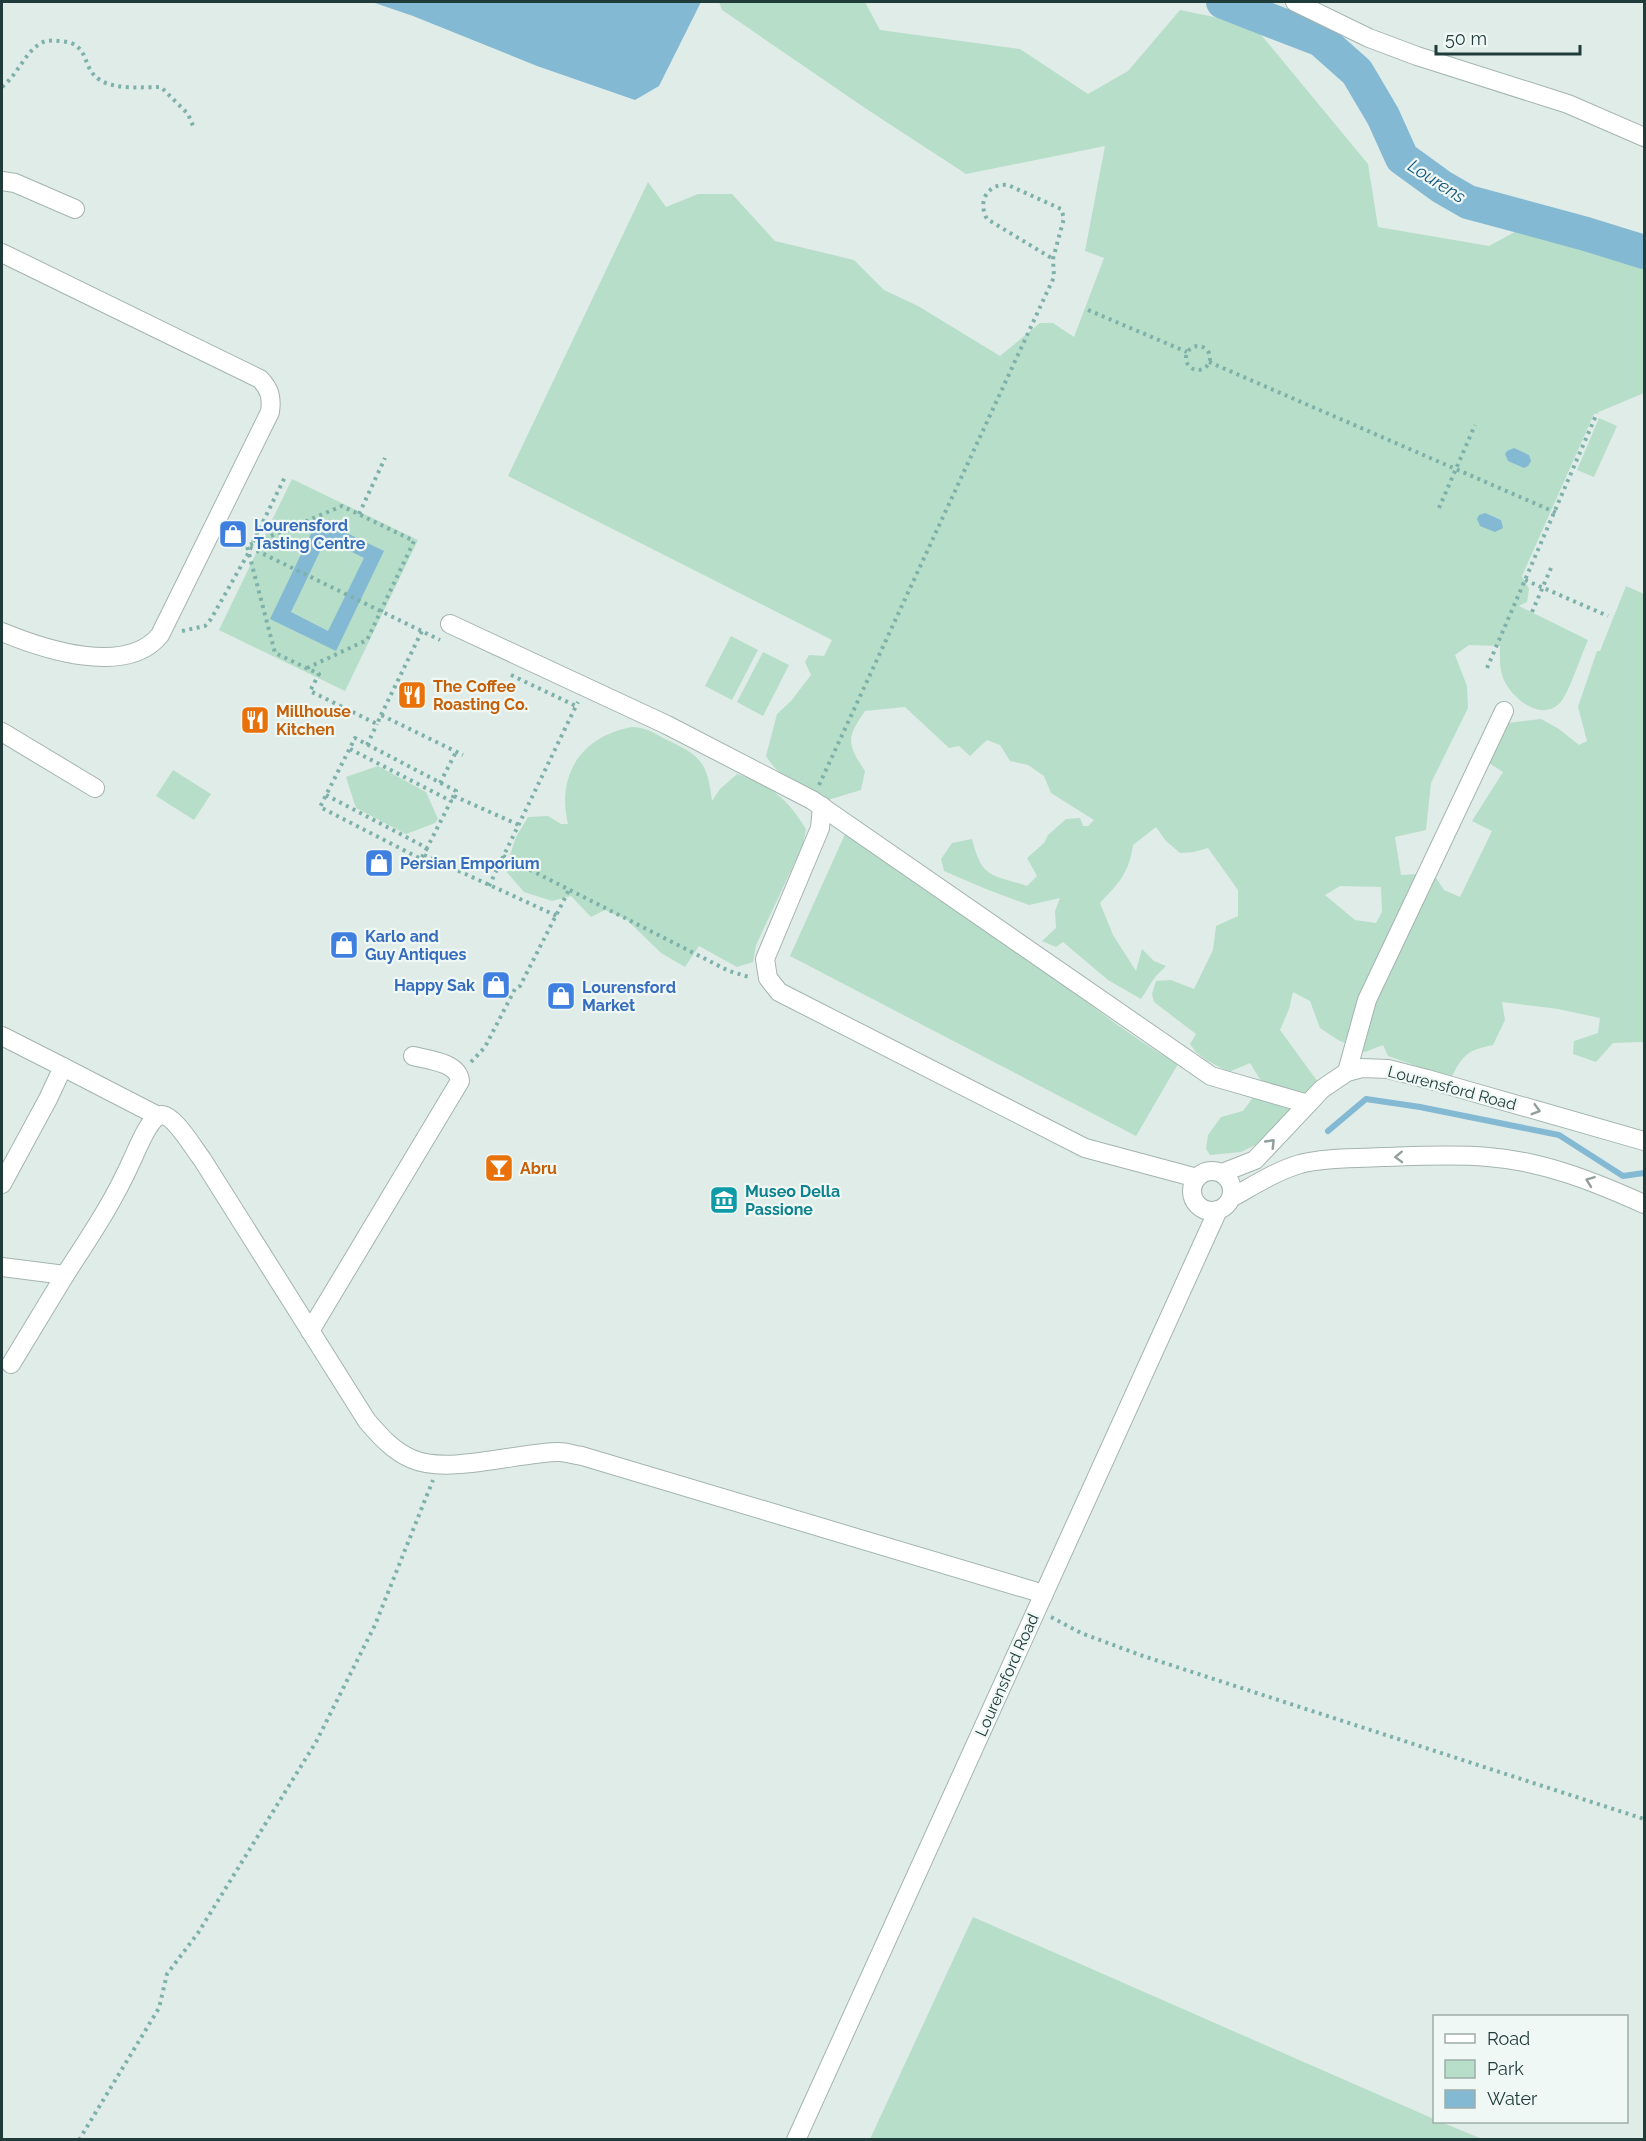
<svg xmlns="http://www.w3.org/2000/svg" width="1646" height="2141" font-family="Raleway,sans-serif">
  <rect width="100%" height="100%" fill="#e0ece8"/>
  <g fill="#b7dec9" fill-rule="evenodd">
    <path d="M719 2H865L880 30 1020 49 1088 94 1128 71 1180 10 1253 25 1368 164 1378 227 1489 246 1522 228 1605 251 1644 268V393L1594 414 1522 576 1529 589 1527 602 1519 606 1588 640C1582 653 1568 696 1559 704 1539 722 1511 697 1503 678 1499 667 1500 657 1500 646L1469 645 1455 655 1467 686 1468 708 1431 783 1426 830 1395 837 1401 875 1433 873 1444 890 1460 897 1492 831 1472 821 1503 772 1489 763 1507 723 1541 719 1559 729 1579 745 1587 741 1578 707 1597 651H1600L1626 586 1644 594V1042L1613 1043 1596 1062 1573 1054 1574 1041 1598 1033 1600 1018 1558 1009 1502 1002 1505 1020 1493 1045C1467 1050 1463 1055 1451 1078L1388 1056 1383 1045 1365 1052 1338 1040 1320 1028 1310 1001 1293 992 1289 1009 1280 1030 1318 1082 1262 1142 1241 1152 1210 1155 1206 1149 1208 1135 1221 1117 1243 1111 1263 1084 1250 1063 1229 1072 1206 1060 1196 1052 1190 1044 1196 1034 1154 1002 1152 994 1156 981 1171 980 1194 989 1213 950 1216 926 1238 916V890L1208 848 1194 852 1180 853 1166 841 1156 827 1133 845C1129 873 1119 883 1100 903L1113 935 1136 971 1142 949 1154 961 1166 966 1155 977 1141 999 1108 980 1063 942 1056 947 1042 941 1056 928 1055 911 1060 898 1029 905 986 889 944 871 941 859 952 843 972 839C982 879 991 874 1027 886L1037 876 1027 858 1044 843 1048 835 1066 819 1080 818 1083 826H1088L1094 820 1051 793 1044 776 1028 765 1010 761 1000 745 987 740 970 756 959 746 949 748 905 707 865 711C846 738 847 744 865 771L861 790 828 800C803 788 781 780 766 756L777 714 791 701 811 675 805 662 809 655 824 656 832 640 508 476 648 182 666 207 698 194H732L775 241 854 260 884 290 918 306 1000 356 1040 323H1053L1074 337 1104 258 1085 251 1105 146 966 174 865 108 722 10ZM1340 886 1381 887 1382 912 1376 923 1355 920 1325 895Z"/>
    <path d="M1599 418 1617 426 1594 477 1577 470Z"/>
    <path d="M292 479 418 540 345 691 219 630Z"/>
    <path d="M731 636 758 650 732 700 705 686Z"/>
    <path d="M763 652 789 665 763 716 737 702Z"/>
    <path d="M632 727C644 727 653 732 663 738 699 755 707 759 712 801L720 789 737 774C772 786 787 798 806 829L803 845 756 945 753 962 737 967 699 946 685 967 661 953 626 919 605 910 591 917 571 896 552 901 524 892 505 870 516 837 528 817 548 816 561 824H568C556 774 582 736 632 727Z"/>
    <path d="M378 766 426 792 438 819 435 823 406 834 356 808 346 777Z"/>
    <path d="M173 770 211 794 194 820 156 796Z"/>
    <path d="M846 832 1069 987C1103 1016 1140 1042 1178 1064L1136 1136 790 956Z"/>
    <path d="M973 1917 1434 2119V2122H1441L1482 2139H870Z"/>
  </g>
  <g fill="#84b9d4" fill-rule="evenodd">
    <path d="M372 2H701L659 86 635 100 537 66 413 16Z"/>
    <path d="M1514 448 1529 455 1531 461 1528 466 1524 468 1508 461 1505 454 1507 451Z"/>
    <path d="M1485 513 1501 520 1503 528 1495 532 1480 526 1477 519 1479 515Z"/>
    <path d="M318 519 384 551 336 651 270 619ZM326 539 364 558 328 631 291 612Z"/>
  </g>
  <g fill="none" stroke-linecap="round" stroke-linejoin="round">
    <path stroke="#84b9d4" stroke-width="6" d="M1328 1131 1366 1099 1420 1107 1559 1135 1623 1176 1644 1173"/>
    <path stroke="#84b9d4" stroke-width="34" d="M1223 2 1321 40 1357 72 1383 116 1402 158 1442 187 1468 202 1586 234 1644 252"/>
    <g stroke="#a3b4b0" stroke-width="20">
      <g id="minor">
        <path d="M1295 2 1369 38 1417 56 1568 104 1644 137"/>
        <path d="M2 181 15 183 75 209"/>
        <path d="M2 253 260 379C270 389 272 398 270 412L160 635C126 677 43 649 2 632"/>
        <path d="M450 624 667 725 812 800 1211 1076 1308 1104"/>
        <path d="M2 732 95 788"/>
        <path d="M822 806 820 828 765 959 768 978 779 992 1085 1148 1197 1178"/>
        <path d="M2 1036 63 1067"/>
        <path d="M1347 1072 1367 1000 1504 711"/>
        <circle cx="1212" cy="1191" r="20"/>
        <path d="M1222 1173 1255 1160 1322 1089 1347 1072 1362 1068 1388 1069 1427 1079 1644 1141"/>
        <path d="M2 1184 48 1099 63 1067 158 1116"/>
        <path d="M1231 1198C1253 1186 1276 1171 1300 1164 1327 1157 1356 1159 1382 1157 1417 1156 1453 1154 1488 1157 1543 1161 1595 1182 1644 1204"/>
        <path d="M2 1267 65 1275C89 1238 114 1201 132 1160 137 1150 150 1115 162 1115 175 1116 194 1149 202 1159L367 1421C380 1436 393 1451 412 1459 448 1475 520 1452 559 1452 566 1452 574 1455 582 1456L1044 1594"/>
        <path d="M310 1331 460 1081C458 1062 428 1060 413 1056"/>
        <path d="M11 1364 65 1275"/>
        <path d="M796 2140 1218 1210"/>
      </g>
    </g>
    <g stroke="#7eb1aa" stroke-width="4" stroke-dasharray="3 4.5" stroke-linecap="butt">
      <path d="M2 87C17 75 24 55 38 45 44 40 52 40 60 41 92 43 80 68 100 80 116 90 142 87 160 87L164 90 188 114 194 128"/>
      <path d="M1088 310 1187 352"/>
      <circle cx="1198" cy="358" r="12"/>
      <path d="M1209 362 1557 513"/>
      <path d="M1439 508 1475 425"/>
      <path d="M359 514 385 458"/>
      <path d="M253 542 286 475"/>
      <path d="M243 544 440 640"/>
      <path d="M1525 580 1608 616"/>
      <path d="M1532 612 1551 568"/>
      <path d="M182 631 205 626 211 619 249 552"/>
      <path d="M307 668 367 640 414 541 342 506 247 546 275 653 319 674 310 691 377 724 381 715 463 755"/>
      <path d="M1487 668 1597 413"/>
      <path d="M511 675 576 706 578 702"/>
      <path d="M381 715 422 631"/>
      <path d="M367 745 377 724"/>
      <path d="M440 783 456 752"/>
      <path d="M819 785 1054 277 1053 259 1064 218 1061 209 1008 185C988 183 977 201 987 219L1053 259"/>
      <path d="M326 795 427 848 451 801 350 749"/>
      <path d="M454 796 519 825"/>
      <path d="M427 848 421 859 320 807 355 738 456 791 451 801"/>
      <path d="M424 855 557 916"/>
      <path d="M503 856 729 971 749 977"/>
      <path d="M489 886 576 706"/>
      <path d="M471 1062 485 1047 515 989 520 986 569 890"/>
      <path d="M1051 1617 1081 1633 1143 1656 1644 1819"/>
      <path d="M79 2140 159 2008 167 1974 198 1933 316 1742 375 1625 433 1480"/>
    </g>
    <use href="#minor" stroke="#fff" stroke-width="18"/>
  </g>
  <defs><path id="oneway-chevron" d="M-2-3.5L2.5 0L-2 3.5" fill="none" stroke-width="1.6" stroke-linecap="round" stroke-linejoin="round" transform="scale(1.5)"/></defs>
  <g stroke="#909e9c">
    <use href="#oneway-chevron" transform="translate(1536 1110) rotate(16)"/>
    <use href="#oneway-chevron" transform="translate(1271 1143) rotate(-46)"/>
    <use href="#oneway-chevron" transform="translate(1399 1157) rotate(178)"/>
    <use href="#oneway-chevron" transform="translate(1590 1181) rotate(-160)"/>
  </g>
  <defs>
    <g id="shop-square" transform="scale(1.5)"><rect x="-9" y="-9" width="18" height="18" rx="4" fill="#3f7fe0" stroke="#f0f8f5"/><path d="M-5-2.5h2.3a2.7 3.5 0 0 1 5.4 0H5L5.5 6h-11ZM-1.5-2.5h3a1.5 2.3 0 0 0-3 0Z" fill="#fff"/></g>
    <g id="restaurant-square" transform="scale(1.5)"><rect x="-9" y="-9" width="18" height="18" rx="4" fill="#e8710a" stroke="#f0f8f5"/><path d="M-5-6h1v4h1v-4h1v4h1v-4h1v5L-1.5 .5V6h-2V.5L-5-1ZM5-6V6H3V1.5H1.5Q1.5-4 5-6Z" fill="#fff"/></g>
    <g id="bar-square" transform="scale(1.5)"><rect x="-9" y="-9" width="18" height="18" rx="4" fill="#e8710a" stroke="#f0f8f5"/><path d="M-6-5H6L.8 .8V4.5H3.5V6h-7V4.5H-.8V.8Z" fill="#fff"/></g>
    <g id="museum-square" transform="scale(1.5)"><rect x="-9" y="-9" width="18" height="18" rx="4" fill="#0f9aa8" stroke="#f0f8f5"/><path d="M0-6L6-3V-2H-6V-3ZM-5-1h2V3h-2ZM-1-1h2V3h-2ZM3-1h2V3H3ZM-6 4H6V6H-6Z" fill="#fff"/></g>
  </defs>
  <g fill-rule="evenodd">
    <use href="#shop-square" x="233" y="534"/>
    <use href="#restaurant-square" x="412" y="695"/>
    <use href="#restaurant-square" x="255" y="720"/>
    <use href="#shop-square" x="379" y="863"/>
    <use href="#shop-square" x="344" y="945"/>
    <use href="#shop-square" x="496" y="985"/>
    <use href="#shop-square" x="561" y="996"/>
    <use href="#bar-square" x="499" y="1168"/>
    <use href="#museum-square" x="724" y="1200"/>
  </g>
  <g text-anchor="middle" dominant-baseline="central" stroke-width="4.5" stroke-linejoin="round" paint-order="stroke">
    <g font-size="16" font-weight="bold" fill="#366cbe" stroke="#f0f8f5" text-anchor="start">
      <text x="254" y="525">Lourensford<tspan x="254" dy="18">Tasting Centre</tspan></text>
      <text x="400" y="863">Persian Emporium</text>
      <text x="365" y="936">Karlo and<tspan x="365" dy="18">Guy Antiques</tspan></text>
      <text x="475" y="985" text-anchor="end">Happy Sak</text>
      <text x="582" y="987">Lourensford<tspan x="582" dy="18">Market</tspan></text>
    </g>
    <g font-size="16" font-weight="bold" fill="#c56008" stroke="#f0f8f5" text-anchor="start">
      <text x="433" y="686">The Coffee<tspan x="433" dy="18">Roasting Co.</tspan></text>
      <text x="276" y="711">Millhouse<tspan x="276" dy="18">Kitchen</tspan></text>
      <text x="520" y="1168">Abru</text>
    </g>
    <g font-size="16" fill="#203c3a" stroke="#f0f8f5">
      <text transform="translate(1452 1088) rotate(15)">Lourensford Road</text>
      <text transform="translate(1007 1675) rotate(-66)">Lourensford Road</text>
    </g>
    <g font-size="16" font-weight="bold" fill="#0d838f" stroke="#f0f8f5" text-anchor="start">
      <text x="745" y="1191">Museo Della<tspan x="745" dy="18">Passione</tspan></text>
    </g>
    <g font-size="18" font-style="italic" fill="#17587b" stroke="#f0f8f5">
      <text transform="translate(1437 181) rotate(33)">Lourens</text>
    </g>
  </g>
  <rect width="1646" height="2141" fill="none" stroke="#203c3a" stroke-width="6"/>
  <rect x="1433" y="2015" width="195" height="108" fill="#f0f8f5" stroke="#9dadaa" stroke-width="1.5"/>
  <rect x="1445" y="2034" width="30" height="9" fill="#ffffff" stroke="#9dadaa" stroke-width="1.5"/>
  <text x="1487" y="2045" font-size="18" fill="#203c3a">Road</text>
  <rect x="1445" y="2060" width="30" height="18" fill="#b7dec9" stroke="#9dadaa" stroke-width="1.5"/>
  <text x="1487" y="2075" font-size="18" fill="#203c3a">Park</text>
  <rect x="1445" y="2090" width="30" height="18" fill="#84b9d4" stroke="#9dadaa" stroke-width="1.5"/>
  <text x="1487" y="2105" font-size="18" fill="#203c3a">Water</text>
  <path d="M1436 45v9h144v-9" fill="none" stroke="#203c3a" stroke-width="3"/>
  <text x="1445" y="45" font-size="18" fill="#203c3a" stroke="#f0f8f5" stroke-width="4.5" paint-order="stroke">50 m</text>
</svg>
